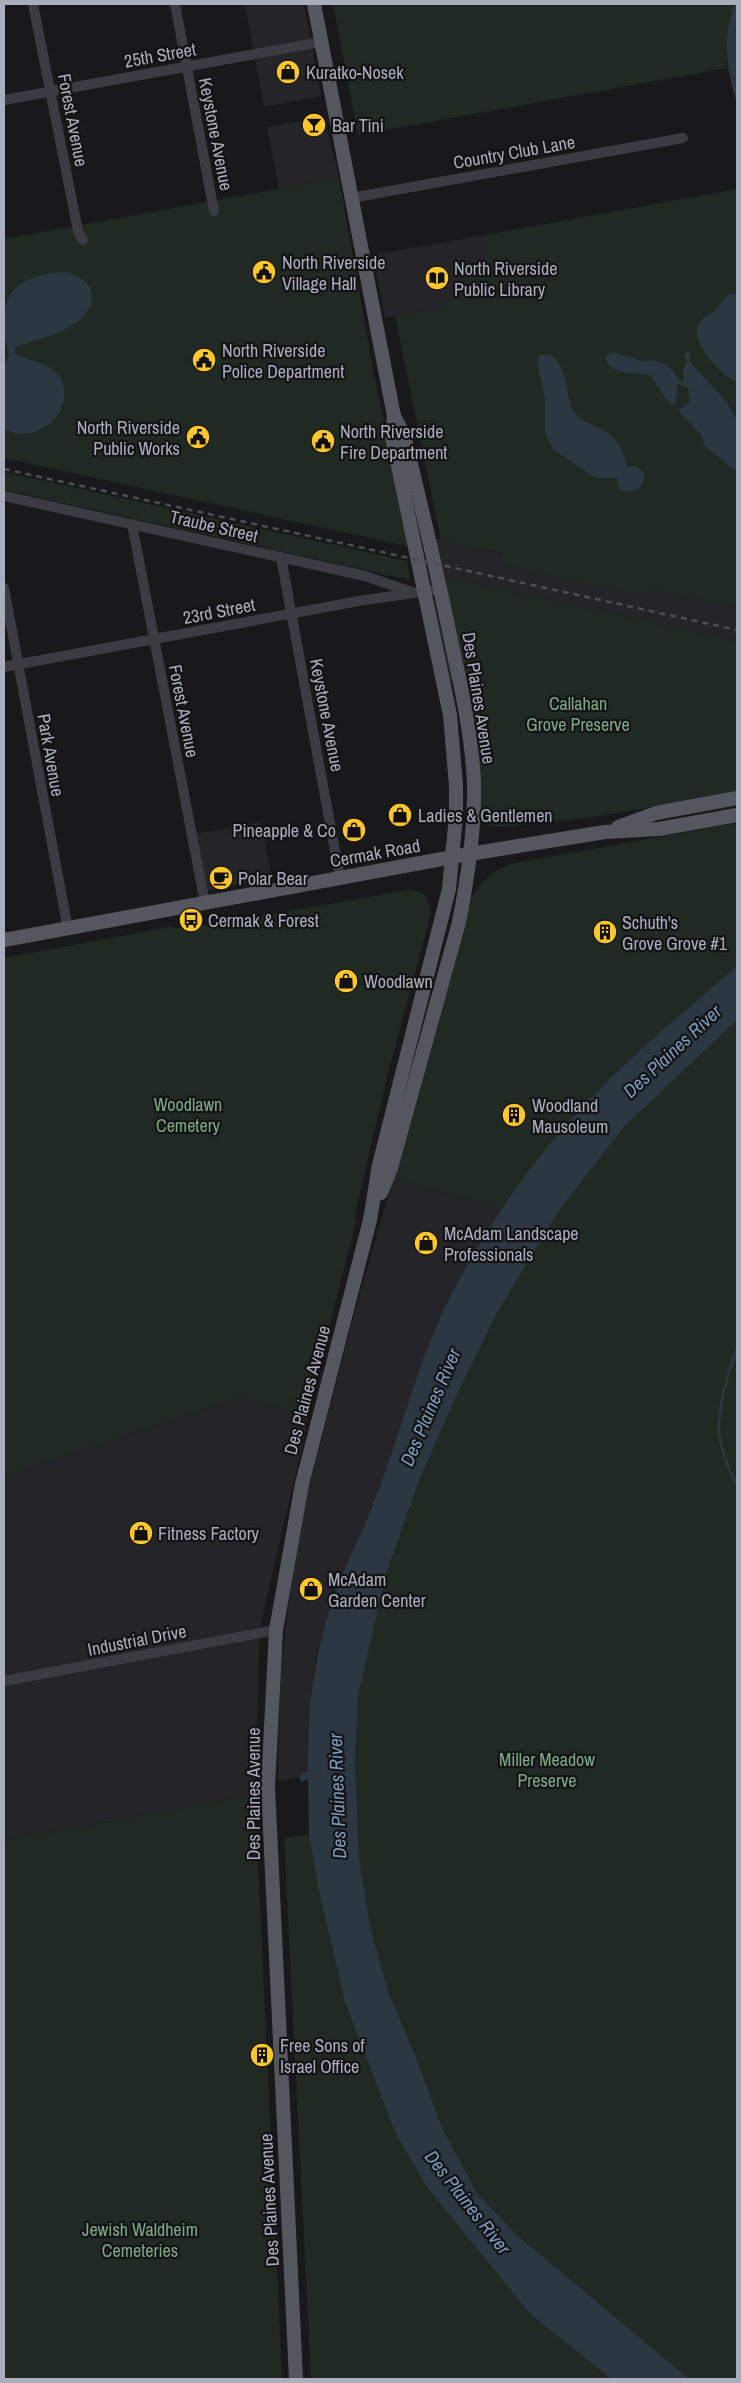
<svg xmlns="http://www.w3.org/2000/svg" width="741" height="2383" font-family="'Archivo Narrow',sans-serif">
  <rect width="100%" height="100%" fill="#19191b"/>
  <g fill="#252529">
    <path d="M245 4H304L321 96 264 107Z"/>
    <path d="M324 117 339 178 279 189 267 127Z"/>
    <path d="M485 235 488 253 442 308 385 318 373 255Z"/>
    <path d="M435 538 737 608V641L445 577Z"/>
    <path d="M261 822 272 878 201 892 191 835Z"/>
    <path d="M393 1179 504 1208 487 1233 450 1297 420 1370 375 1500 342 1575 316 1656 307 1732 308 1771 296 1778 278 1781 280 1680 294 1559 305 1502 357 1304Z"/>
    <path d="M242 1397 309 1416 260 1627 255 1797 247 1796 4 1841V1475Z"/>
  </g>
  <g fill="#202a22">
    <path d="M333 4H735C727 25 726 46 727 68L358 135Z"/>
    <path d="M339 178 374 375 411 547 4 458V239Z"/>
    <path d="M737 189V608L654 589 641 595 508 565 501 553 441 540 395 316 442 308 488 253 485 235Z"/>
    <path d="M4 472 407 561 410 580 4 490Z"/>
    <path d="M445 577 737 641V792L601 816 506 827 487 826 480 812 473 718Z"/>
    <path d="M433 598 439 608 454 681H449Z"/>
    <path d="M737 823V966C687 1009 636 1051 590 1099 558 1133 531 1170 504 1208L393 1179 470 901C481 881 492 870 515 863Z"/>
    <path d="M409 890C423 890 430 899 431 913L386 1081 355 1214 356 1223 306 1415 242 1397 4 1475V958L169 927 185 929Z"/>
    <path d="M737 1020V2379H689L517 2235 477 2193 443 2130 389 1994 370 1926 359 1857 355 1762 358 1696 386 1575 418 1483 460 1388 497 1313 558 1212 624 1127Z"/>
    <path d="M247 1796 255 1797 282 2379H4V1841Z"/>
    <path d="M309 1835 318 1887 345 2002 395 2132 426 2186 529 2313 611 2379H311L284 1838Z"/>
  </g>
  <g fill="#2d3741">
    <path d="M735 4H737V105C727 69 721 40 735 4Z"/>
    <path d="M67 272C80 277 93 283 92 298 90 328 40 339 17 346L14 351C18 361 57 360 63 384 71 419 33 444 4 429V367L9 356C9 348 5 342 4 334 0 286 25 274 67 272Z"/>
    <path d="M733 293 737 296V382C722 376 689 342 699 324 702 317 711 314 716 309 721 304 726 294 733 293Z"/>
    <path d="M613 352 643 361 653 360 665 364 673 371 680 382 684 380 683 369 687 362 684 355 686 352 690 353V362L726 401 737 420V472L705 446 701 435 679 411V408H683L690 401 688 388 680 384 677 385 676 402 673 405C662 397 658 384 649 375 635 372 606 376 606 356Z"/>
    <path d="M543 354 552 356C573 375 562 399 577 415 581 420 587 423 593 425 615 436 622 443 627 467L635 466 642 471 645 479 639 489C632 492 624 493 618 488L617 478H598L591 475 553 449 545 432V398L537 362 538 357Z"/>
    <path d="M737 966V1020L624 1127 558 1212 497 1313 460 1388 418 1483 386 1575 358 1696 355 1762 359 1857 370 1926 389 1994 414 2053 443 2130 477 2193 517 2235 689 2379H611L529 2313 426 2186 395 2132 345 2002 318 1887 309 1835 308 1779 301 1782 299 1776 308 1771C306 1703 317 1636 343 1573 353 1548 366 1524 375 1499 401 1432 418 1360 451 1295 487 1225 535 1156 590 1099 636 1051 687 1009 737 966Z"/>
  </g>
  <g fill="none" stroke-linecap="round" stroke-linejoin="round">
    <path stroke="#2d3741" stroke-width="2.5" d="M737 1349C728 1372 720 1400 719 1425 717 1439 729 1472 737 1484"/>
    <g stroke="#3b3c43" stroke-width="10">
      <path d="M33 4 78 231 83 240"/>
      <path d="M175 4 214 211"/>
      <path d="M4 100 321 42"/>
      <path d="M351 198 683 138"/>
      <path d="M4 496 365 576 412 592"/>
      <path d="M132 524 205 903"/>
      <path d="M281 557 340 878"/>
      <path d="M4 588 68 929"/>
      <path d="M4 667 359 601 440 589"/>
      <path d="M4 1681 276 1630"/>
    </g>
    <g stroke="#555760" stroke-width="14">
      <path d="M618 827 656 813 737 798"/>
      <path d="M4 940 469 854 605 832 659 829 737 815"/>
      <path d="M381 1193 391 1168 459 922C468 877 475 829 474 783 472 737 462 691 452 645 438 575 421 505 404 435L394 416"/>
      <path d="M296 2379 268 1787 276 1630 302 1484 370 1220 379 1165 449 889 456 816V786L450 715 392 437 394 416 314 4"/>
    </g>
    <path stroke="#4c4e56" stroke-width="2.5" stroke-dasharray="6 5" stroke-linecap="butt" d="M4 469 737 630"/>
  </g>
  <defs>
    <g id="shop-disc" transform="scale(1.25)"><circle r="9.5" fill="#ffc62d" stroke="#141416"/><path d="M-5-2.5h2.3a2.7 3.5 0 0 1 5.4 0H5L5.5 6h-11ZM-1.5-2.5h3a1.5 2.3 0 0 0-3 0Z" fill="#111"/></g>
    <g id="bar-disc" transform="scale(1.25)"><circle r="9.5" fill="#ffc62d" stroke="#141416"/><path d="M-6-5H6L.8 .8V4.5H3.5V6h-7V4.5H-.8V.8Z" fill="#111"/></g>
    <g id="civic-disc" transform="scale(1.25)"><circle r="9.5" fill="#ffc62d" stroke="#141416"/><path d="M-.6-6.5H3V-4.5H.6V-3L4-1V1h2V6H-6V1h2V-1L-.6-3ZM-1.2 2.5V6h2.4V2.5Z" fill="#111"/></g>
    <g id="library-disc" transform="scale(1.25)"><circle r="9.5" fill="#ffc62d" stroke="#141416"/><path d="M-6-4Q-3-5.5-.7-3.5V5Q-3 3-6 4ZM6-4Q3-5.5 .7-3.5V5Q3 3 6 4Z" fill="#111"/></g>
    <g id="cafe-disc" transform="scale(1.25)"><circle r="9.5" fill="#ffc62d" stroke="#141416"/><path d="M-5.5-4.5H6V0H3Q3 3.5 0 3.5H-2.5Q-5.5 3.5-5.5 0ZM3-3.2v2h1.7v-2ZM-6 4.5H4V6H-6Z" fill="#111"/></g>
    <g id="bus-disc" transform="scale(1.25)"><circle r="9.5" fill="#ffc62d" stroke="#141416"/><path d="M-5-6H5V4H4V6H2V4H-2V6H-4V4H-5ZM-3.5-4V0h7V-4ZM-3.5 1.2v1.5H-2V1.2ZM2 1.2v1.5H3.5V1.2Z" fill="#111"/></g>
    <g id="building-disc" transform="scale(1.25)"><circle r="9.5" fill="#ffc62d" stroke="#141416"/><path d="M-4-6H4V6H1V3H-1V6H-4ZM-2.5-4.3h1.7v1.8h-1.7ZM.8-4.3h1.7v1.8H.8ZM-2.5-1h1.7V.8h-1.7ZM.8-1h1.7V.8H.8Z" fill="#111"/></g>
  </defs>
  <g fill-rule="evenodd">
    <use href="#shop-disc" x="288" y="72"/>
    <use href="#bar-disc" x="314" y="125"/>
    <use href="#civic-disc" x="264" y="272"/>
    <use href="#library-disc" x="437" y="278"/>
    <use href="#civic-disc" x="204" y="360"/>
    <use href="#civic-disc" x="198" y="437"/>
    <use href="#civic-disc" x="323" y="441"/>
    <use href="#shop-disc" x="400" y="815"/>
    <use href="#shop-disc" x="354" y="830"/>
    <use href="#cafe-disc" x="221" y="878"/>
    <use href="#bus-disc" x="191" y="920"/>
    <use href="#building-disc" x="605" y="932"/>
    <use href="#shop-disc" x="346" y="981"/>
    <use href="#building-disc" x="514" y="1115"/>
    <use href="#shop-disc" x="426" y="1243"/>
    <use href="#shop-disc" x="141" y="1533"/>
    <use href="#shop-disc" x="311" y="1589"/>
    <use href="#building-disc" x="262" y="2055"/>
  </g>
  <g text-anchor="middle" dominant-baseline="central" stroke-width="4.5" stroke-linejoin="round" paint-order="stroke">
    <g font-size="18" fill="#aaaebc" stroke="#141416">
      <text transform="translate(160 55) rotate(-10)">25th Street</text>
      <text transform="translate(73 120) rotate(79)">Forest Avenue</text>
      <text transform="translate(216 134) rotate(79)">Keystone Avenue</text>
      <text transform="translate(514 152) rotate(-10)">Country Club Lane</text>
      <text transform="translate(214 526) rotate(13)">Traube Street</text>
      <text transform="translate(219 611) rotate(-11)">23rd Street</text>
      <text transform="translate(479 698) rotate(81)">Des Plaines Avenue</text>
      <text transform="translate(184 711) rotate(79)">Forest Avenue</text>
      <text transform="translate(327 715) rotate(79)">Keystone Avenue</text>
      <text transform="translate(51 755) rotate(80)">Park Avenue</text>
      <text transform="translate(375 853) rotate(-10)">Cermak Road</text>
      <text transform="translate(307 1390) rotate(-75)">Des Plaines Avenue</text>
      <text transform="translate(137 1640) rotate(-11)">Industrial Drive</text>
      <text transform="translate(253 1794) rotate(-90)">Des Plaines Avenue</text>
      <text transform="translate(269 2200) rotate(-93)">Des Plaines Avenue</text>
    </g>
    <g font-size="18" fill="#aaaebc" stroke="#141416" text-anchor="start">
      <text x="306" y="72">Kuratko-Nosek</text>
      <text x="332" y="125">Bar Tini</text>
      <text x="282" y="262">North Riverside<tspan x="282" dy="21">Village Hall</tspan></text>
      <text x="454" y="268">North Riverside<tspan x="454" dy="21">Public Library</tspan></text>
      <text x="222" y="350">North Riverside<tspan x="222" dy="21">Police Department</tspan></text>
      <text x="180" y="427" text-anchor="end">North Riverside<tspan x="180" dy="21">Public Works</tspan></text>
      <text x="340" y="431">North Riverside<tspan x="340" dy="21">Fire Department</tspan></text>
      <text x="418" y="815">Ladies &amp; Gentlemen</text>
      <text x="336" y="830" text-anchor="end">Pineapple &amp; Co</text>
      <text x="238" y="878">Polar Bear</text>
      <text x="208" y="920">Cermak &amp; Forest</text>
      <text x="622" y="922">Schuth's<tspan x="622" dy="21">Grove Grove #1</tspan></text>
      <text x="364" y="981">Woodlawn</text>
      <text x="532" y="1105">Woodland<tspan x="532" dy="21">Mausoleum</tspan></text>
      <text x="444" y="1233">McAdam Landscape<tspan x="444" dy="21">Professionals</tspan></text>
      <text x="158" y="1533">Fitness Factory</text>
      <text x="328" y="1579">McAdam<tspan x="328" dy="21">Garden Center</tspan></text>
      <text x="280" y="2045">Free Sons of<tspan x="280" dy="21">Israel Office</tspan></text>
    </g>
    <g font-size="18" fill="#7fa985" stroke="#141416">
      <text x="578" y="703">Callahan<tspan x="578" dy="21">Grove Preserve</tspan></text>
      <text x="188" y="1104">Woodlawn<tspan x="188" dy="21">Cemetery</tspan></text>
      <text x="547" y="1759">Miller Meadow<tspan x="547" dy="21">Preserve</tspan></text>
      <text x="140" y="2229">Jewish Waldheim<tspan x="140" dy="21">Cemeteries</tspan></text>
    </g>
    <g font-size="19" font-style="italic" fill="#7e9aba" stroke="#141416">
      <text transform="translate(672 1051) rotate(-43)">Des Plaines River</text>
      <text transform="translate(430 1407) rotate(-67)">Des Plaines River</text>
      <text transform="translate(337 1796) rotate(-92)">Des Plaines River</text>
      <text transform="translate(468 2202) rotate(52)">Des Plaines River</text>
    </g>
  </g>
  <rect width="741" height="2383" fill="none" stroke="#aaaebc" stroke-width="10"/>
</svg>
